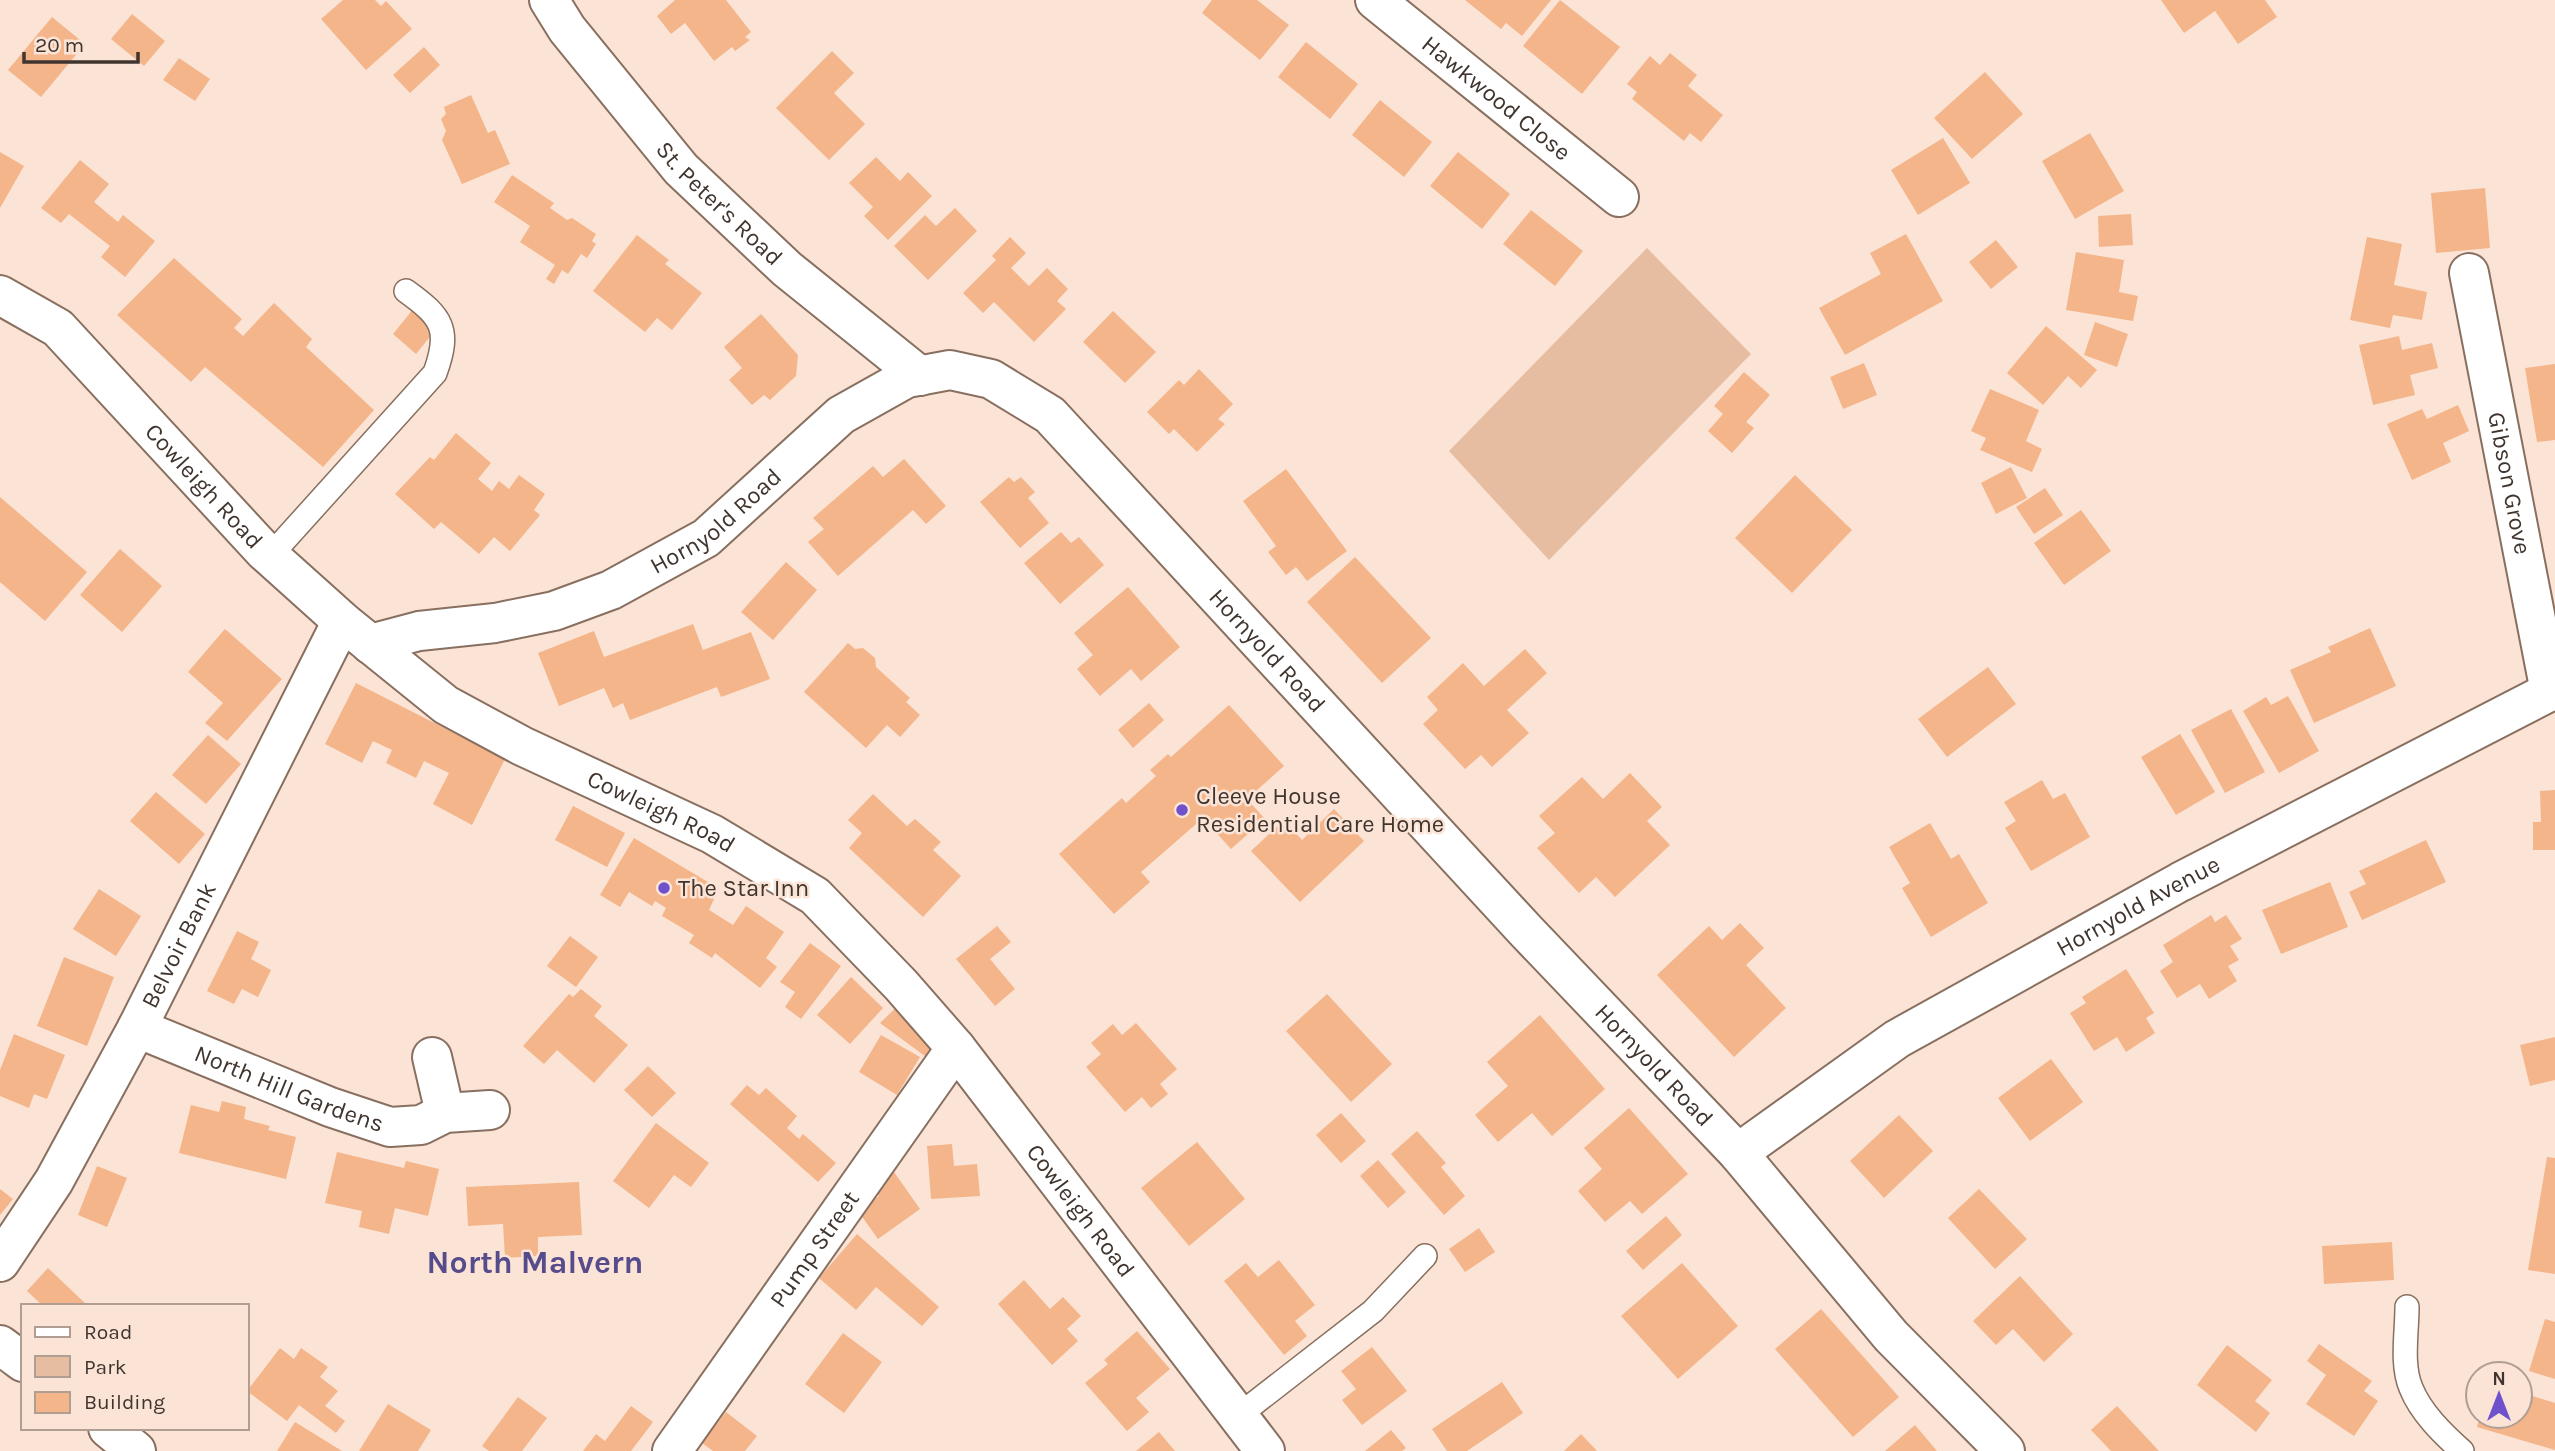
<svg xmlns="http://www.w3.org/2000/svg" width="2555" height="1451" font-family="Karla,sans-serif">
  <rect width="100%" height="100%" fill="#fbe4d6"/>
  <path fill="#e7bda2" d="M1647 248 1751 354 1549 560 1449 451Z"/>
  <g fill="#f4b58a">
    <path d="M343 0H375L381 6 386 1 412 29 366 70 321 19Z"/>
    <path d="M675 0H726L751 32 745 37 750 40 735 51 732 47 714 61 685 23 671 34 657 16Z"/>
    <path d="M1212 0H1257L1289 25 1260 60 1202 13Z"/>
    <path d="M1465 0H1551L1522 36 1506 23 1501 29Z"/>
    <path d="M1560 0 1620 47 1582 94 1523 46Z"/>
    <path d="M2161 0H2265L2277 17 2238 44 2215 11 2184 33Z"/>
    <path d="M132 14 165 41 144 66 111 39Z"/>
    <path d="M52 17 85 44 41 97 8 70Z"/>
    <path d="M1306 42 1358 84 1330 119 1278 77Z"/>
    <path d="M424 47 440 65 410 93 393 75Z"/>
    <path d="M832 51 854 73 834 93 865 124 829 160 776 108Z"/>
    <path d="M1670 53 1697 75 1688 86 1723 115 1701 142 1690 133 1684 141 1632 99 1637 92 1627 84 1650 56 1660 65Z"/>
    <path d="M179 58 210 79 195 101 163 80Z"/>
    <path d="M1985 72 2023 114 1972 159 1934 118Z"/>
    <path d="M471 95 488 133 495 130 510 164 462 184 442 140 446 131 441 119 446 114 444 107Z"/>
    <path d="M1380 100 1432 142 1404 177 1352 135Z"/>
    <path d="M2090 133 2124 191 2075 219 2042 161Z"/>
    <path d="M1943 138 1970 183 1918 215 1891 170Z"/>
    <path d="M0 152 24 166 0 208Z"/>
    <path d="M1458 152 1510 194 1482 229 1430 186Z"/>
    <path d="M876 157 900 181 908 172 932 196 888 240 864 216 873 207 849 183Z"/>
    <path d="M80 160 109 184 94 202 118 222 123 215 155 241 125 277 101 257 110 246 69 214 61 223 41 208Z"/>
    <path d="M512 175 554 203 550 208 567 220 572 218 596 234 592 241 596 244 587 258 581 254 568 274 562 270 554 284 546 279 555 265 520 242 530 226 494 202Z"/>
    <path d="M2485 188 2490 248 2436 253 2431 193Z"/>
    <path d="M955 208 977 231 928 280 894 246 925 215 936 226Z"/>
    <path d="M1531 210 1583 251 1555 286 1503 244Z"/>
    <path d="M2131 214 2133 245 2099 247 2098 216Z"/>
    <path d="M1906 234 1943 301 1845 355 1819 308 1881 274 1870 253Z"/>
    <path d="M637 235 669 260 665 264 702 293 672 330 657 318 645 332 593 291Z"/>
    <path d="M1010 237 1026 253 1011 268 1029 286 1047 268 1068 289 1057 301 1066 309 1034 342 994 302 983 313 963 293 996 260 992 256Z"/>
    <path d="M2367 237 2402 244 2394 285 2427 292 2422 320 2393 315 2390 328 2350 320Z"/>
    <path d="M1996 240 2018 267 1991 289 1969 262Z"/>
    <path d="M2076 252 2124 260 2119 292 2138 296 2133 321 2066 310Z"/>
    <path d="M174 258 242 319 234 328 243 336 274 303 312 339 306 347 374 410 323 467 205 367 191 382 117 315Z"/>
    <path d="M414 308 437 328 416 354 393 334Z"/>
    <path d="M1113 311 1156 352 1125 383 1083 342Z"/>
    <path d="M761 314 798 355 796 376 770 400 764 395 752 405 729 380 742 368 724 347Z"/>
    <path d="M2095 322 2128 334 2117 367 2084 355Z"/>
    <path d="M2046 326 2097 370 2081 388 2068 376 2043 405 2007 373Z"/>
    <path d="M2399 336 2402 350 2432 343 2438 368 2410 375 2415 395 2373 405 2359 345Z"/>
    <path d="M1864 363 1877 395 1843 409 1830 377Z"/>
    <path d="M2555 364V440L2537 442 2525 368Z"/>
    <path d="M1199 369 1233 404 1218 419 1225 424 1197 452 1174 429 1169 434 1147 412 1179 380 1184 385Z"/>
    <path d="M1744 372 1770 395 1746 422 1754 428 1732 453 1708 431 1723 414 1714 406Z"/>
    <path d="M1990 389 2039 410 2026 441 2042 449 2032 472 1980 450 1986 438 1971 431Z"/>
    <path d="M2458 405 2469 431 2443 443 2451 462 2412 480 2387 424 2422 409 2427 419Z"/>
    <path d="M456 433 491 463 478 479 492 491 499 481 509 489 519 475 545 494 534 510 540 515 510 551 494 537 479 554 441 522 434 529 395 494 430 457 434 460Z"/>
    <path d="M904 459 946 506 926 524 913 510 838 576 808 542 824 529 813 518 873 466 883 477Z"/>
    <path d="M2011 467 2027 498 1996 514 1981 483Z"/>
    <path d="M1286 469 1347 551 1307 581 1296 567 1286 575 1268 552 1276 546 1243 501Z"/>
    <path d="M1795 475 1852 530 1792 593 1735 538Z"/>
    <path d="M1009 477 1014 482 1021 477 1035 492 1028 498 1049 523 1020 548 980 502Z"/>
    <path d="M2045 488 2063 515 2034 534 2016 507Z"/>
    <path d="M0 497 87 572 45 621 0 582Z"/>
    <path d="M2081 510 2111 551 2064 585 2034 543Z"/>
    <path d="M1061 532 1071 543 1079 537 1104 565 1060 604 1024 563Z"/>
    <path d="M120 549 162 586 122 632 80 595Z"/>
    <path d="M1355 557 1431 638 1382 683 1307 602Z"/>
    <path d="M786 562 817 590 773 640 741 612Z"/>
    <path d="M1128 587 1180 647 1141 681 1131 669 1100 696 1077 669 1093 655 1074 633Z"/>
    <path d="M693 624 703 650 751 632 770 679 721 697 717 687 630 720 623 703 613 708 604 688 559 706 538 653 594 631 604 657Z"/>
    <path d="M2370 628 2396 686 2314 723 2290 670 2331 652 2328 647Z"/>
    <path d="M225 629 282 679 227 741 205 723 223 703 188 672Z"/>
    <path d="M848 643 855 649 863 648 875 658 876 667 910 698 906 702 920 715 900 737 887 725 866 748 804 692Z"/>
    <path d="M1525 649 1547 673 1507 710 1529 733 1492 767 1481 755 1465 769 1423 724 1438 710 1427 697 1463 663 1484 686Z"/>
    <path d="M1988 667 2016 704 1947 757 1918 719Z"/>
    <path d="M356 683 505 759 472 825 433 804 449 773 424 761 416 778 386 763 392 750 373 741 362 763 325 744Z"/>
    <path d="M2288 696 2319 751 2279 773 2243 711 2266 697 2271 705Z"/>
    <path d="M1149 703 1164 720 1133 748 1118 730Z"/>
    <path d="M1229 705 1284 766 1247 799 1265 819 1231 849 1203 818 1141 872 1150 882 1114 914 1059 854 1122 798 1126 803 1156 776 1150 770 1168 754 1171 757Z"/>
    <path d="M2231 709 2265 772 2225 793 2191 730Z"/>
    <path d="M2180 734 2215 792 2176 815 2141 757Z"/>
    <path d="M208 735 241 764 206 804 172 775Z"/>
    <path d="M1630 773 1662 807 1647 821 1670 845 1615 897 1596 877 1579 893 1537 848 1555 833 1539 816 1582 777 1603 799Z"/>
    <path d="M2042 780 2053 799 2065 793 2090 837 2031 871 2005 828 2016 821 2004 802Z"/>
    <path d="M2555 790V850H2533V822H2541L2540 791Z"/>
    <path d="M156 792 205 834 179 864 130 821Z"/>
    <path d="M873 794 907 826 915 819 941 842 933 850 961 876 923 917 849 848 862 833 848 820Z"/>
    <path d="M573 806 625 833 607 867 555 840Z"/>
    <path d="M1334 809 1364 841 1300 902 1251 851 1284 820 1302 840Z"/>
    <path d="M1930 823 1951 859 1959 854 1988 903 1931 937 1902 888 1910 883 1889 847Z"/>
    <path d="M634 838 713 885 707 895 714 899 709 910 733 925 746 906 784 932 766 958 777 967 760 988 715 953 712 958 689 943 694 935 662 916 666 908 655 901 652 906 629 892 620 907 600 895Z"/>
    <path d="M2426 840 2446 882 2362 920 2349 892 2366 884 2359 871Z"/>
    <path d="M2330 882 2348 927 2281 954 2262 910Z"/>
    <path d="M99 889 141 916 116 956 73 929Z"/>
    <path d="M2211 915 2215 922 2226 915 2242 939 2230 946 2239 960 2228 966 2237 981 2209 999 2200 984 2177 998 2160 971 2173 962 2163 945Z"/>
    <path d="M1740 923 1764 948 1746 965 1786 1008 1734 1057 1657 975 1709 926 1722 940Z"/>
    <path d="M997 926 1011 942 990 959 1015 989 995 1006 956 959Z"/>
    <path d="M237 931 259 942 251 959 271 970 258 997 242 989 234 1004 207 991Z"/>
    <path d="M570 936 598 957 576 987 547 966Z"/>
    <path d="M810 943 841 966 801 1019 785 1007 795 992 780 982Z"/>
    <path d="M64 957 114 977 87 1046 37 1026Z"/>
    <path d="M2126 969 2154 1013 2146 1018 2155 1033 2126 1052 2117 1037 2094 1051 2070 1013 2086 1003 2082 997Z"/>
    <path d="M851 977 883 1008 850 1044 817 1015Z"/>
    <path d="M581 989 602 1006 594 1016 628 1045 594 1083 557 1050 544 1064 523 1046 569 994 573 997Z"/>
    <path d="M1327 994 1392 1064 1351 1102 1286 1031Z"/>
    <path d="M905 999 941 1053 933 1062 880 1023Z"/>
    <path d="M1540 1015 1605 1089 1552 1136 1532 1113 1498 1142 1475 1115 1508 1086 1487 1062Z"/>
    <path d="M1136 1023 1177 1069 1160 1084 1168 1094 1151 1108 1142 1097 1125 1112 1086 1067 1101 1054 1091 1043 1113 1024 1122 1035Z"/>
    <path d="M14 1034 65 1055 47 1099 34 1094 29 1108 0 1096V1070Z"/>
    <path d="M881 1035 920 1057 897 1095 859 1072Z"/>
    <path d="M2555 1037V1080L2530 1086 2520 1045Z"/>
    <path d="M2051 1059 2083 1102 2030 1141 1998 1098Z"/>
    <path d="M648 1066 676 1093 652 1117 624 1090Z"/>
    <path d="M747 1085 759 1095 766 1088 797 1116 787 1128 799 1139 803 1134 836 1163 818 1182 730 1104Z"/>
    <path d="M222 1101 246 1107 244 1119 270 1126 268 1130 296 1137 286 1179 179 1153 191 1105 219 1112Z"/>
    <path d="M1629 1108 1688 1174 1642 1214 1630 1201 1605 1222 1578 1191 1602 1169 1584 1148Z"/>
    <path d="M1341 1113 1366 1141 1341 1163 1316 1135Z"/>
    <path d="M1899 1115 1933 1151 1884 1198 1850 1161Z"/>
    <path d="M656 1123 709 1163 691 1187 674 1175 649 1208 613 1181Z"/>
    <path d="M1417 1131 1446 1163 1441 1167 1465 1196 1444 1215 1391 1154Z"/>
    <path d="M1197 1142 1245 1199 1189 1246 1141 1188Z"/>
    <path d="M952 1144 954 1166 977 1164 980 1196 931 1199 927 1146Z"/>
    <path d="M337 1152 404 1168 406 1161 439 1169 428 1216 395 1208 389 1234 359 1227 362 1211 325 1203Z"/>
    <path d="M2547 1157 2555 1158V1274L2528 1270Z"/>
    <path d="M1378 1160 1406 1192 1388 1208 1360 1176Z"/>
    <path d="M97 1166 127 1178 107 1227 78 1215Z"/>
    <path d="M894 1172 920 1209 878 1239 858 1211 879 1196 873 1188Z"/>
    <path d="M579 1182 582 1235 538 1237V1256L505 1258 503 1224 468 1226 466 1187Z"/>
    <path d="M0 1189 13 1199 0 1215Z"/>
    <path d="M1979 1189 2027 1239 1995 1269 1948 1218Z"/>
    <path d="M1666 1216 1682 1235 1643 1270 1626 1251Z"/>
    <path d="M1479 1228 1495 1252 1465 1272 1449 1249Z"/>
    <path d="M857 1234 939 1307 922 1326 876 1287 856 1310 819 1278Z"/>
    <path d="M2392 1242 2394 1280 2324 1284 2322 1246Z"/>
    <path d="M1279 1260 1315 1305 1295 1321 1307 1336 1284 1355 1224 1281 1246 1263 1258 1277Z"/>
    <path d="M1682 1263 1738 1326 1678 1379 1621 1316Z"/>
    <path d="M48 1268 88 1306H43L27 1291Z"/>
    <path d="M2020 1276 2073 1334 2044 1362 2013 1329 1996 1345 1973 1321Z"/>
    <path d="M1024 1280 1050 1309 1063 1297 1081 1316 1067 1329 1078 1341 1052 1365 998 1304Z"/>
    <path d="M1821 1309 1899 1397 1853 1437 1775 1349Z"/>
    <path d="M2545 1319 2555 1322V1379L2529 1371Z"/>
    <path d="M1137 1331 1170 1369 1136 1398 1149 1412 1127 1431 1085 1383 1108 1364 1104 1360Z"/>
    <path d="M843 1333 882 1362 844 1413 805 1384Z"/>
    <path d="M2319 1344 2372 1381 2364 1391 2378 1401 2354 1436 2306 1404 2326 1375 2307 1361Z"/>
    <path d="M2227 1345 2272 1380 2255 1401 2270 1413 2256 1432 2197 1385Z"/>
    <path d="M1372 1347 1407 1391 1362 1425 1342 1400 1356 1389 1341 1371Z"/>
    <path d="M280 1348 294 1359 301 1348 328 1367 320 1377 338 1391 325 1406 345 1421 336 1433 299 1405 287 1421 247 1391Z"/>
    <path d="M1502 1382 1523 1413 1467 1451H1447L1432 1429Z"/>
    <path d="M2520 1392 2555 1403V1450L2477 1427 2480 1416H2520Z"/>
    <path d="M518 1397 547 1418 522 1451H489L482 1446Z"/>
    <path d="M388 1404 431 1430 418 1451H359Z"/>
    <path d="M631 1406 653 1422 631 1451H583L596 1434 605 1441Z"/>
    <path d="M2117 1406 2159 1451H2111L2091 1430Z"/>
    <path d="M726 1412 757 1436 745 1451H713L702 1443Z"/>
    <path d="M295 1422 342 1451H277Z"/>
    <path d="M1915 1425 1937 1451H1885Z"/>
    <path d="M1391 1430 1406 1448 1402 1451H1365Z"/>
    <path d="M1159 1432 1175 1451H1136Z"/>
    <path d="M1581 1434 1597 1451H1564Z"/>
  </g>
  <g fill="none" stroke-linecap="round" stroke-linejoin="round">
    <g stroke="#886f5f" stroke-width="26">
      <g id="lane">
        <path d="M270 556 435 373C451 329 442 317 406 291"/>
        <path d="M2407 1307C2407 1333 2401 1365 2411 1388 2421 1413 2443 1434 2462 1451"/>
        <path d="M1238 1416 1373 1311 1425 1256"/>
      </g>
    </g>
    <g stroke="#886f5f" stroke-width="42">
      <g id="street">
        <path id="s1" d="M549 0 567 29 681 169 787 269 920 376"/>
        <path id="s2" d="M1375 0 1619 197"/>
        <path id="s3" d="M2469 273 2550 692"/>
        <path id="s4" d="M370 644 419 631 495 623 554 611 611 590 706 538 841 415 907 378 950 370 991 379 1050 415 1526 931 1738 1153 1891 1336 2005 1451"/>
        <path id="s5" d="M137 1028 330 1107 390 1127 421 1125 445 1113 490 1110"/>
        <path d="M432 1057 445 1113"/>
        <path id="s6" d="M1738 1153 1897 1039 2180 882 2555 689"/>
        <path id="s7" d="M0 1262 54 1181 137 1028 342 621"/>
        <path id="s8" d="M672 1451 956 1048"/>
      </g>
    </g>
    <g stroke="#886f5f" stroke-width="42">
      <g id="secondary">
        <path id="s9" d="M0 295 58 328 264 551 342 621 446 705 522 746 712 834 815 896 901 985 956 1048 1265 1451"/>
        <path d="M0 1345 23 1362"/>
        <path d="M108 1428 136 1451"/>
      </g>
    </g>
    <use href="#lane" stroke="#fff" stroke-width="23"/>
    <use href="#street" stroke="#fff" stroke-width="38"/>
    <use href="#secondary" stroke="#fff" stroke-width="38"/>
  </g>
  <g fill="#6f51cb" stroke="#fbe4d6" stroke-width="2.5">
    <circle cx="1182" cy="810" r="7"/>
    <circle cx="664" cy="888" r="7"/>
  </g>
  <g text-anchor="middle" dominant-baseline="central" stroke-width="5" stroke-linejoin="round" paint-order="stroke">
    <g font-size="24" fill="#40352e" stroke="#fbe4d6">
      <text stroke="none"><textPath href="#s2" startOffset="156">Hawkwood Close</textPath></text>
      <text stroke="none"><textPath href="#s1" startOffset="266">St. Peter's Road</textPath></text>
      <text stroke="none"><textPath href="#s3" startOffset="214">Gibson Grove</textPath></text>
      <text stroke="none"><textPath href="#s9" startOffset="282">Cowleigh Road</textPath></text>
      <text stroke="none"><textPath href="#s4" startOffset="374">Hornyold Road</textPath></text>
      <text stroke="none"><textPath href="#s4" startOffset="1090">Hornyold Road</textPath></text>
      <text stroke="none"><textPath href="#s9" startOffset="849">Cowleigh Road</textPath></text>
      <text stroke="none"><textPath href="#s6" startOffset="471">Hornyold Avenue</textPath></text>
      <text stroke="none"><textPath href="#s7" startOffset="364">Belvoir Bank</textPath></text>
      <text stroke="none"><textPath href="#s4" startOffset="1657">Hornyold Road</textPath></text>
      <text stroke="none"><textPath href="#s5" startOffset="164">North Hill Gardens</textPath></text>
      <text stroke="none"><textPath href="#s9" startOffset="1437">Cowleigh Road</textPath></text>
      <text stroke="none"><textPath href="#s8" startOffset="247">Pump Street</textPath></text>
    </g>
    <g font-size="24" fill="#40352e" stroke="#fbe4d6" text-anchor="start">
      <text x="1196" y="796">Cleeve House<tspan x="1196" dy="28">Residential Care Home</tspan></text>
      <text x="678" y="888">The Star Inn</text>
    </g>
    <g font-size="32" font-weight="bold" fill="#574c8b" stroke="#fbe4d6">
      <text x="535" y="1262">North Malvern</text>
    </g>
  </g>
  <rect x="21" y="1304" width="228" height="126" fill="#fbe4d6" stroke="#b09e93" stroke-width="2"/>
  <rect x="35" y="1327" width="35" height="10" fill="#ffffff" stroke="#b09e93" stroke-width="2"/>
  <text x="84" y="1339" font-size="21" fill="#40352e">Road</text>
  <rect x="35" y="1356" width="35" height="21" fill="#e7bda2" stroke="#b09e93" stroke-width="2"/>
  <text x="84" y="1374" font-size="21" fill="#40352e">Park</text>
  <rect x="35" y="1392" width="35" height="21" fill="#f4b58a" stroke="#b09e93" stroke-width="2"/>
  <text x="84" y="1409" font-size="21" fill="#40352e">Building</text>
  <g transform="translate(2499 1395)"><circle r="33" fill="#fbe4d6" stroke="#b09e93" stroke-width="2"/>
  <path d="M0-5L12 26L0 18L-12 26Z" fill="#6f51cb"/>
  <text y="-10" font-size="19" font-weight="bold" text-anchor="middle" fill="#40352e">N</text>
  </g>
  <path d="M24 52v10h114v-10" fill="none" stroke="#40352e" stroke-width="3.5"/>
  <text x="35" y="52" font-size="21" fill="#40352e" stroke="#fbe4d6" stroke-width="5" paint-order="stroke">20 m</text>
</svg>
